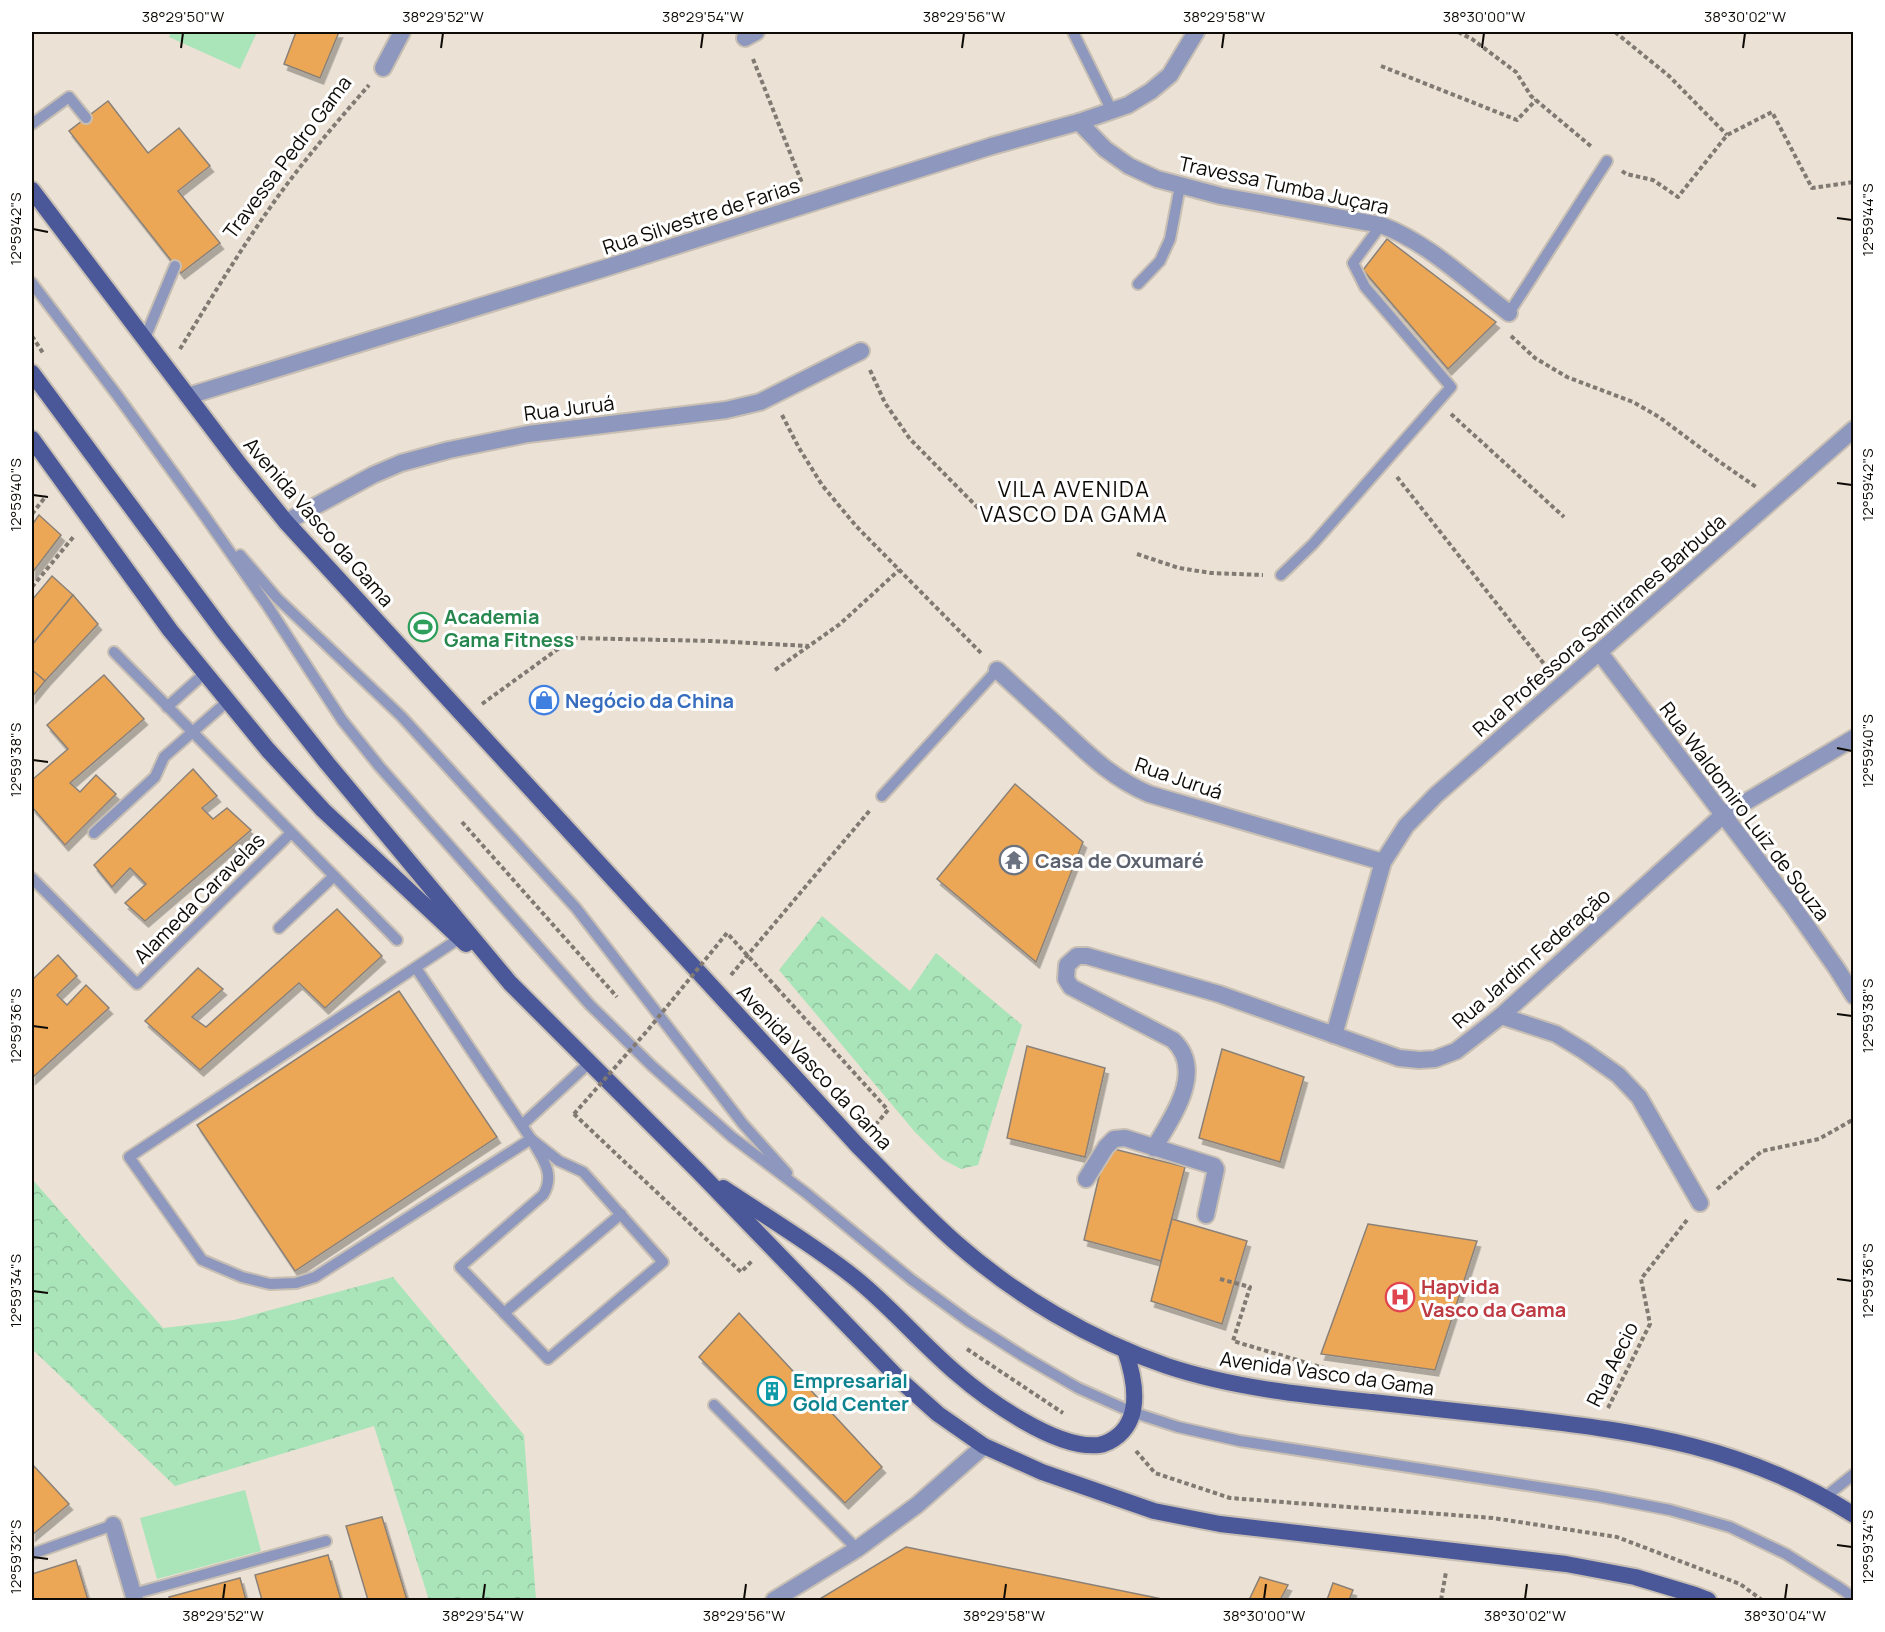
<svg xmlns="http://www.w3.org/2000/svg" width="1885" height="1632" font-family="Manrope,sans-serif">
  <defs>
    <pattern id="forest-crowns" width="20" height="18" patternUnits="userSpaceOnUse" patternTransform="scale(1.5)"><rect width="20" height="18" fill="#aae4b9"/><path d="M2 6a3 3 0 1 1 6 0M12 15a3 3 0 1 1 6 0" fill="none" stroke="#91c29e"/></pattern>
    <filter id="shadow"><feDropShadow dx="3.5" dy="6" stdDeviation="0" flood-color="#0004"/></filter>
  </defs>
  <rect width="100%" height="100%" fill="#ebe1d5"/>
  <g fill="url(#forest-crowns)">
    <path d="M822 916 910 991 936 953 1022 1025 978 1165 961 1169 942 1159 915 1132 779 970Z"/>
    <path d="M32 1179 163 1328 234 1320 393 1277 524 1435 536 1600H429L374 1426 175 1486 32 1349Z"/>
  </g>
  <g fill="#aae4b9">
    <path d="M171 32H257L240 69 169 37Z"/>
    <path d="M245 1490 261 1551 157 1579 140 1518Z"/>
  </g>
  <g fill="#eca757" stroke="#8b8177" stroke-width="1.5" filter="url(#shadow)">
    <path d="M296 32H339L320 78 284 64Z"/>
    <path d="M108 101 148 153 179 128 210 166 178 191 220 243 181 273 69 131Z"/>
    <path d="M1387 239 1496 322 1448 369 1363 270Z"/>
    <path d="M39 515 61 535 32 573V525Z"/>
    <path d="M52 576 73 595 32 645V600Z"/>
    <path d="M73 595 98 624 45 681 32 670V645Z"/>
    <path d="M32 670 45 681 32 697Z"/>
    <path d="M104 675 144 719 70 783 80 792 96 775 116 794 65 845 32 807V780L68 749 47 725Z"/>
    <path d="M193 769 217 796 202 808 213 819 227 808 251 830 145 921 125 903 146 884 130 868 112 887 94 865Z"/>
    <path d="M1015 784 1083 842 1036 962 937 879Z"/>
    <path d="M337 909 382 956 325 1008 299 983 200 1070 145 1021 198 968 223 989 192 1017 206 1027Z"/>
    <path d="M58 955 77 976 57 995 67 1005 86 985 109 1008 32 1078V980Z"/>
    <path d="M399 991 497 1137 295 1271 197 1125Z"/>
    <path d="M1027 1046 1105 1068 1085 1157 1007 1138Z"/>
    <path d="M1222 1049 1304 1077 1280 1162 1199 1138Z"/>
    <path d="M1106 1147 1185 1167 1161 1261 1084 1240Z"/>
    <path d="M1172 1219 1247 1241 1222 1324 1151 1301Z"/>
    <path d="M1368 1224 1477 1241 1435 1370 1321 1354Z"/>
    <path d="M739 1313 882 1467 845 1503 699 1357Z"/>
    <path d="M32 1464 69 1504 32 1535Z"/>
    <path d="M382 1517 407 1600H368L346 1526Z"/>
    <path d="M906 1547 1167 1600H818Z"/>
    <path d="M328 1555 341 1600H262L255 1575Z"/>
    <path d="M76 1560 88 1600H32V1574Z"/>
    <path d="M1260 1577 1288 1585 1280 1600H1249Z"/>
    <path d="M240 1578 246 1600H170L169 1597Z"/>
    <path d="M1333 1583 1353 1590 1349 1600H1327Z"/>
  </g>
  <g fill="none" stroke-linecap="round" stroke-linejoin="round">
    <g stroke="#c8bfb4" stroke-width="14">
      <g id="service">
        <path d="M1073 32 1112 111"/>
        <path d="M32 124 69 97 86 118"/>
        <path d="M32 283 117 395 204 515 267 605 342 720 379 766 590 1005 652 1066 732 1137 806 1193 912 1280 968 1321 1023 1356 1078 1388 1132 1412 1178 1427 1240 1441 1597 1496 1670 1510 1730 1527 1786 1554 1840 1588 1854 1598"/>
        <path d="M1138 284 1160 261 1170 239 1180 186"/>
        <path d="M1509 313 1607 161"/>
        <path d="M145 338 175 266"/>
        <path d="M240 555 277 598 402 717 576 908 743 1124 787 1173"/>
        <path d="M1281 575 1313 544 1451 387 1365 287 1353 263 1381 225"/>
        <path d="M114 652 397 940"/>
        <path d="M167 707 205 673"/>
        <path d="M882 796 997 670"/>
        <path d="M94 833 155 777 164 757 228 701"/>
        <path d="M32 878 137 984 291 833"/>
        <path d="M279 928 334 876"/>
        <path d="M416 968 531 1139 315 1277 296 1283 270 1284 242 1277 202 1260 129 1157 460 938"/>
        <path d="M522 1125 589 1063"/>
        <path d="M531 1139 559 1161 583 1172 663 1262 548 1359 460 1267 543 1195C556 1174 542 1158 531 1139Z"/>
        <path d="M504 1313 621 1214"/>
        <path d="M714 1405 857 1549"/>
        <path d="M1825 1497 1854 1474"/>
        <path d="M32 1554 113 1525"/>
        <path d="M133 1594 326 1541"/>
      </g>
    </g>
    <g stroke="#c8bfb4" stroke-width="20">
      <g id="minor">
        <path d="M745 38 756 32"/>
        <path d="M383 68 402 32"/>
        <path d="M1079 122 1105 149 1129 166 1157 179 1221 196 1381 225C1429 243 1468 282 1509 313"/>
        <path d="M188 396 602 269 992 146 1079 122 1128 105 1151 91 1170 75 1196 32"/>
        <path d="M286 522 373 475 401 463 449 450 528 434 726 410 760 402 861 351"/>
        <path d="M1600 653 1792 905 1837 969 1854 996"/>
        <path d="M997 670C1017 688 1036 706 1056 724 1087 753 1110 777 1149 794L1383 862"/>
        <path d="M1501 1016 1556 1034 1584 1051 1618 1075 1639 1097 1700 1203"/>
        <path d="M1334 1035 1383 862 1406 826 1436 795 1854 429"/>
        <path d="M1154 1148C1172 1117 1206 1071 1173 1040L1071 987 1066 979 1067 965 1077 956H1087L1219 994 1399 1058 1419 1060 1435 1059 1456 1051 1501 1016 1722 816 1854 738"/>
        <path d="M1086 1179 1106 1147 1114 1139 1125 1138 1214 1166 1216 1169 1206 1215"/>
        <path d="M113 1525 135 1600"/>
        <path d="M774 1600 857 1549 917 1505 984 1446"/>
      </g>
    </g>
    <g stroke="#c8bfb4" stroke-width="20">
      <g id="primary">
        <path d="M32 190 240 465 286 522 858 1146C890 1178 921 1212 955 1242 1016 1296 1091 1340 1167 1366 1233 1388 1304 1395 1372 1402 1422 1407 1471 1413 1520 1418 1642 1432 1747 1447 1854 1515"/>
        <path d="M32 373 223 631 327 763 510 983 699 1172 900 1380 938 1414 984 1446 1042 1472 1154 1511 1220 1524 1566 1564 1635 1577 1695 1595 1708 1600"/>
        <path d="M32 439 170 630 268 750 323 810 466 944"/>
        <path d="M723 1188C768 1218 814 1245 855 1278 891 1307 920 1342 955 1372 986 1399 1056 1450 1099 1445 1106 1444 1113 1440 1119 1435 1143 1414 1134 1376 1125 1350"/>
      </g>
    </g>
    <g stroke="#817a72" stroke-width="4" stroke-dasharray="4.5 3" stroke-linecap="butt">
      <path d="M1458 32 1472 39 1516 72 1531 96 1593 148"/>
      <path d="M1615 32 1669 76 1727 135"/>
      <path d="M753 59 802 183"/>
      <path d="M1381 66 1517 120 1536 100"/>
      <path d="M1622 171 1626 174 1653 180 1678 197 1727 135 1772 112 1812 188 1854 182"/>
      <path d="M32 336 43 353"/>
      <path d="M1511 336 1535 358 1567 377 1633 402 1659 417 1717 460 1756 487"/>
      <path d="M180 349C210 300 240 250 274 202 303 161 336 123 369 85"/>
      <path d="M870 370 885 403 910 439 984 514"/>
      <path d="M1451 414 1564 517"/>
      <path d="M782 415 799 448 822 485 856 526 982 654"/>
      <path d="M1397 477 1548 669"/>
      <path d="M32 514 46 496"/>
      <path d="M1137 554 1179 568 1211 573 1263 575"/>
      <path d="M32 587 75 535"/>
      <path d="M775 670 840 624 899 570"/>
      <path d="M482 704 573 638 712 641 809 646"/>
      <path d="M462 822 617 997"/>
      <path d="M731 975 871 809"/>
      <path d="M777 988 888 1110 872 1129"/>
      <path d="M574 1114 741 1272 753 1260"/>
      <path d="M1717 1189 1762 1151 1819 1139 1854 1119"/>
      <path d="M1220 1279 1250 1287 1233 1341 1324 1368 1333 1374"/>
      <path d="M967 1349 1063 1413"/>
      <path d="M1608 1408 1650 1324 1641 1279 1687 1220"/>
      <path d="M1136 1451 1155 1473 1230 1498 1493 1518 1617 1537 1740 1584 1762 1600"/>
      <path d="M1441 1600 1446 1572"/>
    </g>
    <use href="#service" stroke="#8e97bd" stroke-width="10"/>
    <use href="#minor" stroke="#8e97bd" stroke-width="16"/>
    <use href="#primary" stroke="#4a5799" stroke-width="16"/>
    <path stroke="#817a72" stroke-width="4" stroke-dasharray="4.5 3" stroke-linecap="butt" d="M574 1114 647 1031 727 933 777 988"/>
  </g>
  <path fill="none" stroke="#0e0b07" stroke-width="2" d="M181 48 183 33M441 48 443 33M701 48 703 33M962 48 964 33M1222 48 1224 33M1482 48 1484 33M1743 48 1745 33M1837 218 1852 220M33 229 48 232M1837 483 1852 485M33 495 48 497M1837 748 1852 751M33 760 48 762M1837 1014 1852 1016M33 1026 48 1028M1837 1279 1852 1281M33 1291 48 1293M1837 1545 1852 1547M33 1557 48 1559M223 1599 225 1584M483 1599 485 1584M744 1599 746 1584M1004 1599 1006 1584M1264 1599 1266 1584M1525 1599 1527 1584M1785 1599 1787 1584"/>
  <defs>
    <g id="stadium-ring" transform="scale(1.5)"><circle r="9.5" fill="#fff" stroke="#2e9e5b" stroke-width="1.5"/><path d="M0-5a6.5 5 0 1 0 0 10a6.5 5 0 1 0 0-10ZM-3.5-1.8h7v3.6h-7Z" fill="#2e9e5b"/></g>
    <g id="shop-ring" transform="scale(1.5)"><circle r="9.5" fill="#fff" stroke="#3f7fe0" stroke-width="1.5"/><path d="M-5-2.5h2.3a2.7 3.5 0 0 1 5.4 0H5L5.5 6h-11ZM-1.5-2.5h3a1.5 2.3 0 0 0-3 0Z" fill="#3f7fe0"/></g>
    <g id="temple-ring" transform="scale(1.5)"><circle r="9.5" fill="#fff" stroke="#6b7280" stroke-width="1.5"/><path d="M0-6L5-2H3V0L6.5 2.5H4V6H1.5V3h-3V6H-4V2.5H-6.5L-3 0V-2H-5Z" fill="#6b7280"/></g>
    <g id="hospital-ring" transform="scale(1.5)"><circle r="9.5" fill="#fff" stroke="#e0444e" stroke-width="1.5"/><path d="M-5-5h3v3.5h4V-5h3V5h-3V1.5h-4V5h-3Z" fill="#e0444e"/></g>
    <g id="building-ring" transform="scale(1.5)"><circle r="9.5" fill="#fff" stroke="#0f9aa8" stroke-width="1.5"/><path d="M-4-6H4V6H1V3H-1V6H-4ZM-2.5-4.3h1.7v1.8h-1.7ZM.8-4.3h1.7v1.8H.8ZM-2.5-1h1.7V.8h-1.7ZM.8-1h1.7V.8H.8Z" fill="#0f9aa8"/></g>
  </defs>
  <g fill-rule="evenodd">
    <use href="#stadium-ring" x="423" y="627"/>
    <use href="#shop-ring" x="544" y="700"/>
    <use href="#temple-ring" x="1014" y="860"/>
    <use href="#hospital-ring" x="1400" y="1297"/>
    <use href="#building-ring" x="772" y="1391"/>
  </g>
  <g text-anchor="middle" dominant-baseline="central" stroke-width="6" stroke-linejoin="round" paint-order="stroke">
    <g font-size="20" fill="#0e0b07" stroke="#fff">
      <text transform="translate(287 157) rotate(-53)">Travessa Pedro Gama</text>
      <text transform="translate(1284 185) rotate(12)">Travessa Tumba Juçara</text>
      <text transform="translate(701 216) rotate(-18)">Rua Silvestre de Farias</text>
      <text transform="translate(569 408) rotate(-7)">Rua Juruá</text>
      <text transform="translate(319 522) rotate(49)">Avenida Vasco da Gama</text>
      <text transform="translate(1599 625) rotate(-41)">Rua Professora Samirames Barbuda</text>
      <text transform="translate(1179 778) rotate(19)">Rua Juruá</text>
      <text transform="translate(1745 811) rotate(53)">Rua Waldomiro Luiz de Souza</text>
      <text transform="translate(199 898) rotate(-45)">Alameda Caravelas</text>
      <text transform="translate(1531 958) rotate(-41)">Rua Jardim Federação</text>
      <text transform="translate(815 1067) rotate(47)">Avenida Vasco da Gama</text>
      <text transform="translate(1612 1364) rotate(-64)">Rua Aecio</text>
      <text transform="translate(1327 1373) rotate(8)">Avenida Vasco da Gama</text>
    </g>
    <g font-size="20" font-weight="bold" fill="#27864d" stroke="#fff" text-anchor="start">
      <text x="444" y="616">Academia<tspan x="444" dy="23">Gama Fitness</tspan></text>
    </g>
    <g font-size="20" font-weight="bold" fill="#366cbe" stroke="#fff" text-anchor="start">
      <text x="565" y="700">Negócio da China</text>
    </g>
    <g font-size="20" font-weight="bold" fill="#5b616d" stroke="#fff" text-anchor="start">
      <text x="1035" y="860">Casa de Oxumaré</text>
    </g>
    <g font-size="20" font-weight="bold" fill="#be3a42" stroke="#fff" text-anchor="start">
      <text x="1421" y="1286">Hapvida<tspan x="1421" dy="23">Vasco da Gama</tspan></text>
    </g>
    <g font-size="20" font-weight="bold" fill="#0d838f" stroke="#fff" text-anchor="start">
      <text x="793" y="1380">Empresarial<tspan x="793" dy="23">Gold Center</tspan></text>
    </g>
    <g font-size="22" letter-spacing="1.5" fill="#0e0b07" stroke="#fff">
      <text x="1074" y="489">VILA AVENIDA<tspan x="1074" dy="25">VASCO DA GAMA</tspan></text>
    </g>
  </g>
  <rect width="1885" height="1632" fill="none" stroke="#ffffff" stroke-width="66"/>
  <rect x="33" y="33" width="1819" height="1566" fill="none" stroke="#0e0b07" stroke-width="2"/>
  <g font-size="15" text-anchor="middle" fill="#0e0b07">
    <text x="183" y="22">38°29'50"W</text>
    <text x="443" y="22">38°29'52"W</text>
    <text x="703" y="22">38°29'54"W</text>
    <text x="964" y="22">38°29'56"W</text>
    <text x="1224" y="22">38°29'58"W</text>
    <text x="1484" y="22">38°30'00"W</text>
    <text x="1745" y="22">38°30'02"W</text>
    <text transform="translate(1868 220) rotate(-90)" y="5">12°59'44"S</text>
    <text transform="translate(16 229) rotate(-90)" y="5">12°59'42"S</text>
    <text transform="translate(1868 485) rotate(-90)" y="5">12°59'42"S</text>
    <text transform="translate(16 495) rotate(-90)" y="5">12°59'40"S</text>
    <text transform="translate(1868 751) rotate(-90)" y="5">12°59'40"S</text>
    <text transform="translate(16 760) rotate(-90)" y="5">12°59'38"S</text>
    <text transform="translate(1868 1016) rotate(-90)" y="5">12°59'38"S</text>
    <text transform="translate(16 1026) rotate(-90)" y="5">12°59'36"S</text>
    <text transform="translate(1868 1281) rotate(-90)" y="5">12°59'36"S</text>
    <text transform="translate(16 1291) rotate(-90)" y="5">12°59'34"S</text>
    <text transform="translate(1868 1547) rotate(-90)" y="5">12°59'34"S</text>
    <text transform="translate(16 1557) rotate(-90)" y="5">12°59'32"S</text>
    <text x="223" y="1621">38°29'52"W</text>
    <text x="483" y="1621">38°29'54"W</text>
    <text x="744" y="1621">38°29'56"W</text>
    <text x="1004" y="1621">38°29'58"W</text>
    <text x="1264" y="1621">38°30'00"W</text>
    <text x="1525" y="1621">38°30'02"W</text>
    <text x="1785" y="1621">38°30'04"W</text>
  </g>
</svg>
